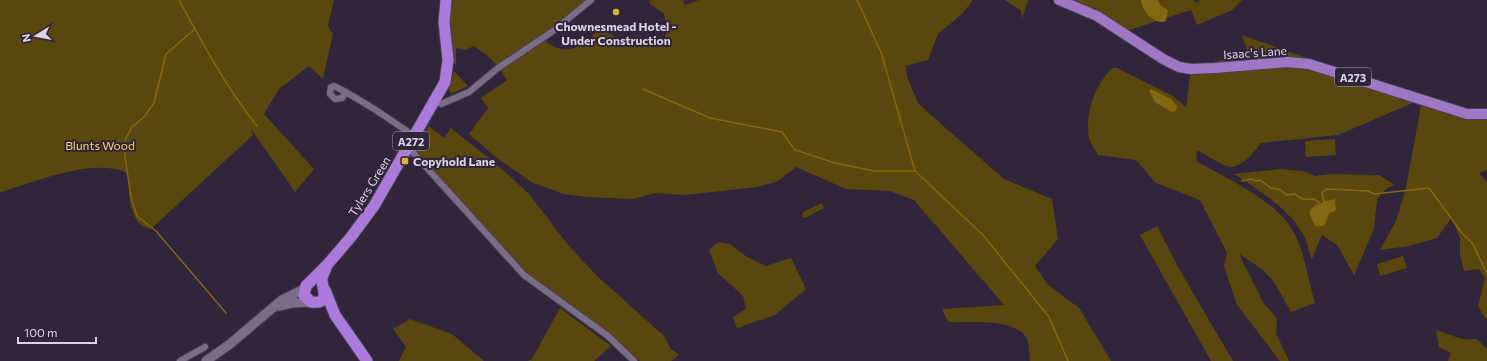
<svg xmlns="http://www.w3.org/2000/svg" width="1487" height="361" font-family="Commissioner,sans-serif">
  <rect width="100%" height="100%" fill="#30253b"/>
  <g fill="#5a470d">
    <path d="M0 0H334L328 26 333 34 323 79 309 66 279 89 264 114 314 169 295 192 251 129 253 135 151 229C128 226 129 190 128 173 91 157 37 182 0 192Z"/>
    <path d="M451 0H587L552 28 497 66 489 57 474 46 465 50 456 48V64H452L448 35Z"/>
    <path d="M650 0H683L685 5 699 0H973L962 14 938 34 928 60 905 66 908 79 918 103 932 116 1004 179 1052 199 1058 239 1035 266 1047 284 1079 308 1111 361H1030C1029 355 1030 345 1027 339 1016 317 970 323 948 322L942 309 1004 305 914 200 890 191 846 189 796 167 778 181 757 187 685 195 654 193 634 199 586 197 564 194 533 183 498 159 469 134 488 108 481 98 507 80 500 70 546 40C548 44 550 44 553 46 571 56 589 42 599 28 613 35 661 65 666 32 667 27 665 19 664 14L650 4Z"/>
    <path d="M1005 0H1028L1022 19 1021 11Z"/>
    <path d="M1069 0H1192L1197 3 1200 0H1242L1232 10 1197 25 1191 10 1126 31Z"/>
    <path d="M1242 35 1422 99 1487 114V170L1479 173 1487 182V321L1478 306 1485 278 1479 269 1464 271 1460 254V239L1452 217 1437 238 1409 246 1380 250 1396 221 1406 188 1422 99 1338 135 1261 143C1254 152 1240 171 1226 166 1216 162 1207 155 1197 150L1196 161C1230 181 1283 202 1298 241 1306 261 1309 283 1315 303L1291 312 1274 282 1262 269 1239 254 1264 304 1277 318 1276 333 1289 361H1280L1237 305 1224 266 1227 253 1200 200 1156 183 1136 160 1098 155C1095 150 1091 144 1089 139 1085 115 1094 84 1113 68H1117L1173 96 1186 107 1191 69 1221 60 1250 58Z"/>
    <path d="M454 71 468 86 451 94 448 88Z"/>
    <path d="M429 126 444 138 451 128 502 169 530 195 568 245 597 276 664 336 670 348 679 355 671 361H640L617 341 526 273 415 150Z"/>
    <path d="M1335 139 1336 155 1306 157 1305 141Z"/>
    <path d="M1281 169 1303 171 1315 176 1332 174 1379 175 1395 185 1387 188 1377 199 1374 229 1354 275 1337 245 1322 235 1312 259C1309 253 1308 245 1305 238 1290 209 1260 191 1234 174Z"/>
    <path d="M822 203 824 208 805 218 802 216 803 212Z"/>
    <path d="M1157 226 1179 269 1233 361H1211L1140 235Z"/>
    <path d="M718 242 730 244 747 257 766 266 791 258 806 289 775 315 737 328 733 317 746 309 743 296 718 273 709 250Z"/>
    <path d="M1403 256 1407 268 1380 276 1377 264Z"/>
    <path d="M560 308 611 346 594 361H528L532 359Z"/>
    <path d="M410 319 452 334 484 361H399L406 347 393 329Z"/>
    <path d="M1436 330 1462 339H1477L1487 349V361H1448L1451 353 1439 347Z"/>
  </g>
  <g fill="#836811">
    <path d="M1141 0H1158L1161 6 1168 10 1166 21C1155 26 1141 10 1141 0Z"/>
    <path d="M1151 89 1171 99 1177 106 1176 111 1171 112 1155 102 1149 91Z"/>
    <path d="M1335 199 1336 210 1329 214 1325 225 1318 227C1313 224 1313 222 1311 217 1304 206 1327 201 1335 199Z"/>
  </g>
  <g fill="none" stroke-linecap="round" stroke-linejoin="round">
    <g stroke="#836811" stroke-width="1.5">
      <path d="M179 0C203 44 226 87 257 126"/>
      <path d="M857 0 881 52 915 171 983 235 1049 317 1068 361"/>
      <path d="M195 29 166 54 154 103 144 117 132 127 125 140V157L131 197 137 216 156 231 226 313"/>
      <path d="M643 89 710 118 782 132 795 150 835 163 874 171H915"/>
      <path d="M1242 181 1251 179 1257 181 1260 180 1271 188 1281 190 1286 195 1295 194C1302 201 1306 199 1315 199L1320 204"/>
      <path d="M1324 202 1322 193 1326 189 1368 191 1374 194 1429 188 1462 233 1473 244 1487 274"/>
    </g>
    <g stroke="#4a4153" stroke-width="8">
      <g id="minor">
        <path d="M346 92 342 98 335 99 330 94 331 87 334 86C362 100 388 118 414 136"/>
        <path d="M441 104 469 92 498 68 553 31 591 0"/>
        <path d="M408 147 524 275 608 336 634 361"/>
        <path d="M180 361 205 347"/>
      </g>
    </g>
    <g stroke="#4a4153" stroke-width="11">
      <g id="secondary">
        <path d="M279 306 292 303 311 302"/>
        <path d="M206 361 230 344 282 300 304 289"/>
      </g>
    </g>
    <g stroke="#4a4153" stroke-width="12">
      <path id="primary" d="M1059 0 1097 16 1163 59 1179 67 1191 69 1215 68 1287 62 1309 64 1467 114H1487"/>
    </g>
    <g stroke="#4a4153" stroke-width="13">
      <g id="trunk">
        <path d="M327 265C326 269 323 274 322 278 321 287 332 305 311 302L304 295 306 286 327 265 351 237 374 206 445 82 448 60 444 22 446 0"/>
        <path d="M325 290 335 315 367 361"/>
      </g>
    </g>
    <use href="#minor" stroke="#796d87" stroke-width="6"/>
    <use href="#secondary" stroke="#796d87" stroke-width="9"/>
    <use href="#primary" stroke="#9f77c5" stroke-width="10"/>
    <use href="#trunk" stroke="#ac7ada" stroke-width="11"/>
  </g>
  <g fill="#dcb233" stroke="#30253b" stroke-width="1.5">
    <circle cx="616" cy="12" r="4"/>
    <rect x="401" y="157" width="8" height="8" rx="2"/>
  </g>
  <g text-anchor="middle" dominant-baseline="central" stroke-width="4" stroke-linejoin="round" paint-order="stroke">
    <g fill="#30253b" stroke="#a7a0b0" stroke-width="1">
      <rect x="1335" y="68" width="36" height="18" rx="3"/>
      <rect x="393" y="132" width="36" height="18" rx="3"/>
    </g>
    <g font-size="11" font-weight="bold" fill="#dad4e2">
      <text x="1353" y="77">A273</text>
      <text x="411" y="141">A272</text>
    </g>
    <g font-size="12" font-weight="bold" fill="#dad4e2" stroke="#30253b">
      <text x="616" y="26">Chownesmead Hotel -<tspan x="616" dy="14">Under Construction</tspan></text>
      <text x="413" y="161" text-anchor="start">Copyhold Lane</text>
    </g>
    <g font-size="12" fill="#dad4e2" stroke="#30253b">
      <text transform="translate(1255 52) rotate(-4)">Isaac's Lane</text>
      <text transform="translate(369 186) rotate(-58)">Tylers Green</text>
    </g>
    <g font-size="12" fill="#f6d065" stroke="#30253b">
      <text x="100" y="145">Blunts Wood</text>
    </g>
  </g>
  <g transform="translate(36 36) rotate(259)" stroke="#30253b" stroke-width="3" paint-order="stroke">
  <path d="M0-3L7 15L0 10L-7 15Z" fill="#dad4e2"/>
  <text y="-6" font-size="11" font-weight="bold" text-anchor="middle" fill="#dad4e2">N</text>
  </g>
  <path d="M18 337v6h78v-6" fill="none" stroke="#dad4e2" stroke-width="2"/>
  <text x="24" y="337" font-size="12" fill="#dad4e2" stroke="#30253b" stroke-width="3" paint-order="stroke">100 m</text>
</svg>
